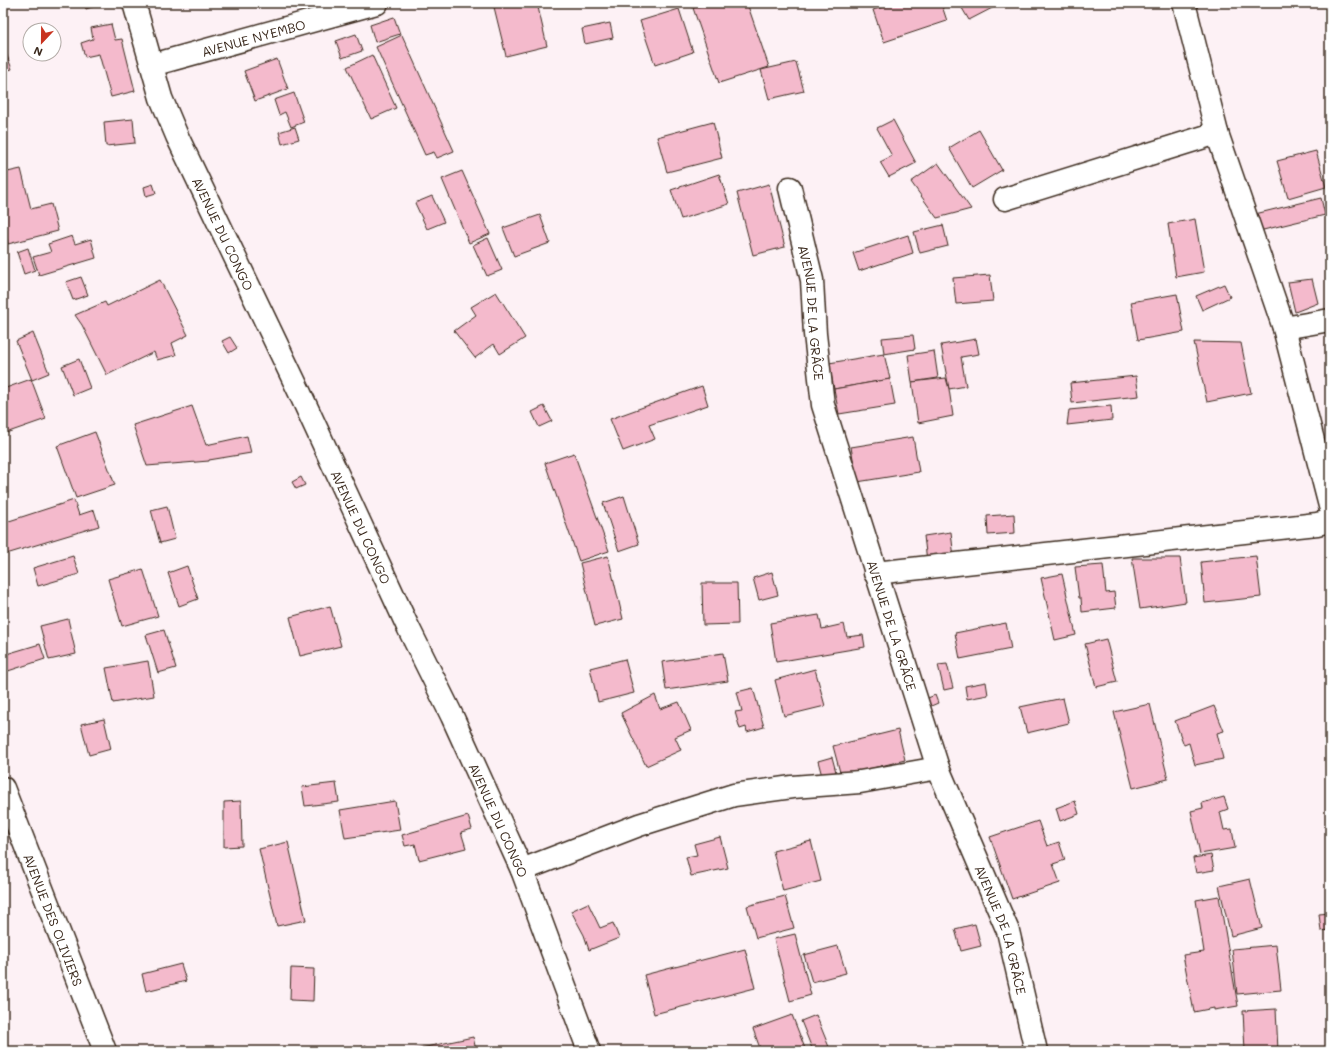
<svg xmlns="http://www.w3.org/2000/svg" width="1333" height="1054" font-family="Mali,sans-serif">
  <rect width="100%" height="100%" fill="#fdf1f5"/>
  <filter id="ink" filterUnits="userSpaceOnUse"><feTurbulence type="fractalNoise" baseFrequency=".025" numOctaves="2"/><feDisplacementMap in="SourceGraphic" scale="8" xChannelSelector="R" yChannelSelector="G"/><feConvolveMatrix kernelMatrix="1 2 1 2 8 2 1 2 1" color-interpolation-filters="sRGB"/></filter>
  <g filter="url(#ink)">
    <g fill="#f4bacc" stroke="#3b2a1e">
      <path d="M84 3H104L86 9Z"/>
      <path d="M493 3H537L547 46 506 56Z"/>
      <path d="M709 3H747L769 67 719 83 693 8Z"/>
      <path d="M896 3H941L947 21 884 42 873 10Z"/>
      <path d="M959 3H997L998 5 969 20Z"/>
      <path d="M679 9 693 52 655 65 640 21Z"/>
      <path d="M394 17 400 34 375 42 370 25Z"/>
      <path d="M610 23 613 38 585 44 582 29Z"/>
      <path d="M111 24 115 40 122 39 135 91 111 97 99 54 85 57 81 43 93 39 91 28Z"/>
      <path d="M356 34 362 51 342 58 336 41Z"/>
      <path d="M402 35 454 151 437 158 434 152 425 155 376 47Z"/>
      <path d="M3 45 12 69 3 72Z"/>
      <path d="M372 55 396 108 371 119 347 67Z"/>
      <path d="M277 59 288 89 255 101 244 71Z"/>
      <path d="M796 62 804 91 769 99 761 70Z"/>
      <path d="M294 93 304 122 291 127 285 112 279 115 274 100Z"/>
      <path d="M133 119 135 143 106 146 104 122Z"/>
      <path d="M893 120 916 163 889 177 880 162 892 156 877 128Z"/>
      <path d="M713 122 722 158 667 172 657 137Z"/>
      <path d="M295 127 299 139 282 144 279 132Z"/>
      <path d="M979 130 1002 170 972 188 949 148Z"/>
      <path d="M1316 151 1326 187 1288 198 1277 161Z"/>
      <path d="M938 163 971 209 937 218 911 182Z"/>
      <path d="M21 169 31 209 51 204 58 231 8 244 3 226V173Z"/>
      <path d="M462 171 490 234 469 243 442 179Z"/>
      <path d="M719 174 729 204 681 219 671 190Z"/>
      <path d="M153 184 156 193 146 196 144 187Z"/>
      <path d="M769 184 785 247 753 255 737 193Z"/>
      <path d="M432 196 444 222 427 229 415 203Z"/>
      <path d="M1321 198 1325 215 1259 231 1255 214Z"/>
      <path d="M540 215 550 243 514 256 503 228Z"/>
      <path d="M1195 219 1204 272 1176 277 1168 224Z"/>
      <path d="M943 225 948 246 920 253 914 232Z"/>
      <path d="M908 235 913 253 859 271 853 253Z"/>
      <path d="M72 236 75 244 91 239 96 258 39 275 33 257 51 252 48 244Z"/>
      <path d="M488 238 502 270 487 276 473 245Z"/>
      <path d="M28 248 35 270 24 274 17 252Z"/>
      <path d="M990 275 993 301 956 304 953 278Z"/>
      <path d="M81 277 88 295 73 300 66 282Z"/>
      <path d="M1312 279 1318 303 1295 312 1288 282Z"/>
      <path d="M160 280 188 335 172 343 176 355 157 360 154 352 107 375 82 325 75 315 105 302 107 306Z"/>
      <path d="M1224 284 1230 297 1202 310 1196 296Z"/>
      <path d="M496 292 525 338 500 354 494 344 475 358 454 331 476 315 471 307Z"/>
      <path d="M1177 294 1184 332 1138 340 1131 302Z"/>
      <path d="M33 333 49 373 32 380 16 341Z"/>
      <path d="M913 335 915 349 884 354 882 338Z"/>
      <path d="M230 337 237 348 229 353 222 341Z"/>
      <path d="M976 339 979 354 961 357 966 386 949 389 941 345Z"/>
      <path d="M1194 342 1241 343 1251 393 1207 402Z"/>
      <path d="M934 351 938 378 912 382 908 355Z"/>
      <path d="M884 354 890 379 834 389 829 363Z"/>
      <path d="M79 359 90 388 73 395 62 366Z"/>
      <path d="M1136 376 1139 396 1072 403 1070 383Z"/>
      <path d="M946 378 949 389 953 416 918 423 912 382Z"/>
      <path d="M31 379 46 419 3 434V389Z"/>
      <path d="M890 379 895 405 839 414 834 389Z"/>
      <path d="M702 386 708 405 649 425 655 439 623 451 610 419Z"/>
      <path d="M192 406 206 445 247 436 251 453 209 460V461L147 466 133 425Z"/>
      <path d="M544 406 552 421 539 427 532 412Z"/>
      <path d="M1111 406 1112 420 1067 425 1069 410Z"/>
      <path d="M95 432 115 485 76 498 57 446Z"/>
      <path d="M913 437 919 472 857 482 851 447Z"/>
      <path d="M574 453 609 551 579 561 545 463Z"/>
      <path d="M301 477 305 485 296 489 292 482Z"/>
      <path d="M624 496 639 544 619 551 603 503Z"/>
      <path d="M74 500 79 515 94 510 99 526 3 555V523Z"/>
      <path d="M167 506 175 539 160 543 151 510Z"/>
      <path d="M1014 514 1015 533 988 535 987 516Z"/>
      <path d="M951 532 954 558 927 561 924 536Z"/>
      <path d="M73 556 79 574 38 586 33 568Z"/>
      <path d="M608 556 623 619 595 626 580 563Z"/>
      <path d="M1256 556 1261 597 1205 603 1201 562Z"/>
      <path d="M1132 558H1180L1186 602 1140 609Z"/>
      <path d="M1103 565 1106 593 1114 592 1116 608 1082 612 1081 598H1079L1075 567Z"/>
      <path d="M187 566 198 599 179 606 168 573Z"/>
      <path d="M143 569 158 616 122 626 108 579Z"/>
      <path d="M772 572 778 595 759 600 753 578Z"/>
      <path d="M1062 574 1076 635 1055 640 1041 578Z"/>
      <path d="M702 583H737L738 624 703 625Z"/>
      <path d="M330 606 341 646 300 656 290 617Z"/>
      <path d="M819 615 822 629 844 624 847 637 863 635 865 647 776 662 770 623Z"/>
      <path d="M68 619 76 654 49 660 40 626Z"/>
      <path d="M1006 623 1011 649 960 659 955 633Z"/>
      <path d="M164 630 176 668 158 673 146 635Z"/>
      <path d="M1106 639 1117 682 1096 687 1085 644Z"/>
      <path d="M40 644 45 659 5 672 3 664V655Z"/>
      <path d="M723 653 728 681 666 690 662 662Z"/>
      <path d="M625 659 634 693 598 702 590 668Z"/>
      <path d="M148 661 154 696 113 703 106 668Z"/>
      <path d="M947 664 953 688 944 690 938 665Z"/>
      <path d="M815 669 825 706 784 716 775 680Z"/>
      <path d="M986 682 988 695 967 699 965 686Z"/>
      <path d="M753 688 764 727 747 732 746 727 740 729 735 712 742 711 737 692Z"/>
      <path d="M655 695 660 709 679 702 691 730 675 737 681 750 646 766 621 713Z"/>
      <path d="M935 695 938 703 924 709 921 701Z"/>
      <path d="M1063 698 1069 723 1027 733 1020 707Z"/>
      <path d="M1150 704 1168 779 1133 788 1114 712Z"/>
      <path d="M1214 706 1224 731 1217 733 1223 759 1195 765 1189 743 1184 745 1175 721Z"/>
      <path d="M104 719 111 749 89 755 81 724Z"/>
      <path d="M898 730 905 760 841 776 833 746Z"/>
      <path d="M832 757 836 772 822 776 818 761Z"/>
      <path d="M336 783 339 802 305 806 302 787Z"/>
      <path d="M1224 797 1228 809 1220 812 1224 830 1232 829 1235 848 1200 854 1191 811 1203 808 1202 803Z"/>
      <path d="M241 801 242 846 224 847V802Z"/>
      <path d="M395 801 400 830 345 838 340 810Z"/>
      <path d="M1075 801 1079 814 1060 821 1056 808Z"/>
      <path d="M468 816 472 829 461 832 466 848 419 860 415 844 405 846 402 835Z"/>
      <path d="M1038 821 1047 846 1059 842 1065 860 1053 864 1060 883 1012 899 990 837Z"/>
      <path d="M720 837 728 868 691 876 686 857 697 855 694 844Z"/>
      <path d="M811 841 821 881 783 891 773 851Z"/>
      <path d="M288 842 306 920 277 926 259 849Z"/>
      <path d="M1211 855 1214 870 1196 873 1193 858Z"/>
      <path d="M1250 879 1262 928 1231 936 1219 886Z"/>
      <path d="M785 896 794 928 756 938 747 906Z"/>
      <path d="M1219 896 1238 1006 1214 1010V1008L1194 1012 1183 955 1204 952 1196 900Z"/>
      <path d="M588 903 600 928 613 923 619 938 589 950 584 935 571 911Z"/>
      <path d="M1330 913V930L1321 931 1319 914Z"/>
      <path d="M975 924 981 946 961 951 955 929Z"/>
      <path d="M795 934 811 995 790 1001 774 939Z"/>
      <path d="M1276 945 1281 990 1237 994 1232 949Z"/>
      <path d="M838 946 846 973 812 982 804 955Z"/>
      <path d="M745 949 755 988 654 1014 644 975Z"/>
      <path d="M181 964 186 981 146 991 142 974Z"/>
      <path d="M291 968 314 969 313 1001 290 1000Z"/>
      <path d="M1276 1009 1278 1051H1245L1243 1011Z"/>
      <path d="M792 1015 806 1051H761L753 1029Z"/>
      <path d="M816 1015 829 1047 818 1051H813L801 1021Z"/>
      <path d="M473 1037 476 1050 413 1051 412 1050Z"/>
      <path d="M366 1045 369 1051H352Z"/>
    </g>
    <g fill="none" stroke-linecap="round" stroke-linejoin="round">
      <g stroke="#3b2a1e" stroke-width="25">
        <g id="minor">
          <path id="s1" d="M134 3 161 98 177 136 299 391 407 625 452 716 522 870 589 1051"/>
          <path d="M1184 3 1217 133 1284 328 1330 506"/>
          <path id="s2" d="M152 65 377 3"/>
          <path id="s3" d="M790 188 812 280 815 334 823 405 938 768 1008 931 1036 1051"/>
          <path d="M1005 199 1217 133"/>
          <path d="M1284 328 1330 320"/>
          <path d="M875 573 1317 524 1330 521"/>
          <path id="s4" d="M3 788 105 1051"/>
          <path d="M522 870 639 825 734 795 792 787 860 782 938 768"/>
        </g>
      </g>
      <use href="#minor" stroke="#fff" stroke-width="22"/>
    </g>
  </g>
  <g text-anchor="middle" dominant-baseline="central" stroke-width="3" stroke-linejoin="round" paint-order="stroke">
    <g font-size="13" fill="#3b2a1e" stroke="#fff">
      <text stroke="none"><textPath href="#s2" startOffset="105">AVENUE NYEMBO</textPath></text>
      <text stroke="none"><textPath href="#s1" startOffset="248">AVENUE DU CONGO</textPath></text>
      <text stroke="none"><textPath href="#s3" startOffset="127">AVENUE DE LA GRÂCE</textPath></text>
      <text stroke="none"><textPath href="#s1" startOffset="572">AVENUE DU CONGO</textPath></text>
      <text stroke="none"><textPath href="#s3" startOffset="451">AVENUE DE LA GRÂCE</textPath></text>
      <text stroke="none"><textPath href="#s1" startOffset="896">AVENUE DU CONGO</textPath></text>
      <text stroke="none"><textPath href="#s4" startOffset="141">AVENUE DES OLIVIERS</textPath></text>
      <text stroke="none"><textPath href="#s3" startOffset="775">AVENUE DE LA GRÂCE</textPath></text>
    </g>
  </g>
  <rect width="1333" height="1054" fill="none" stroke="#fff" stroke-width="16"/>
  <rect x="8" y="8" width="1317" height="1038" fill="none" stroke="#3b2a1e" stroke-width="1.5" filter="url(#ink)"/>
  <g transform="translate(42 42) rotate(202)"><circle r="19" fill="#ffffff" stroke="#b1aaa5"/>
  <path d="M0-3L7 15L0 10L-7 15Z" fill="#c8321e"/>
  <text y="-6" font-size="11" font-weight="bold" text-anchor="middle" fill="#3b2a1e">N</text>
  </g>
</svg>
